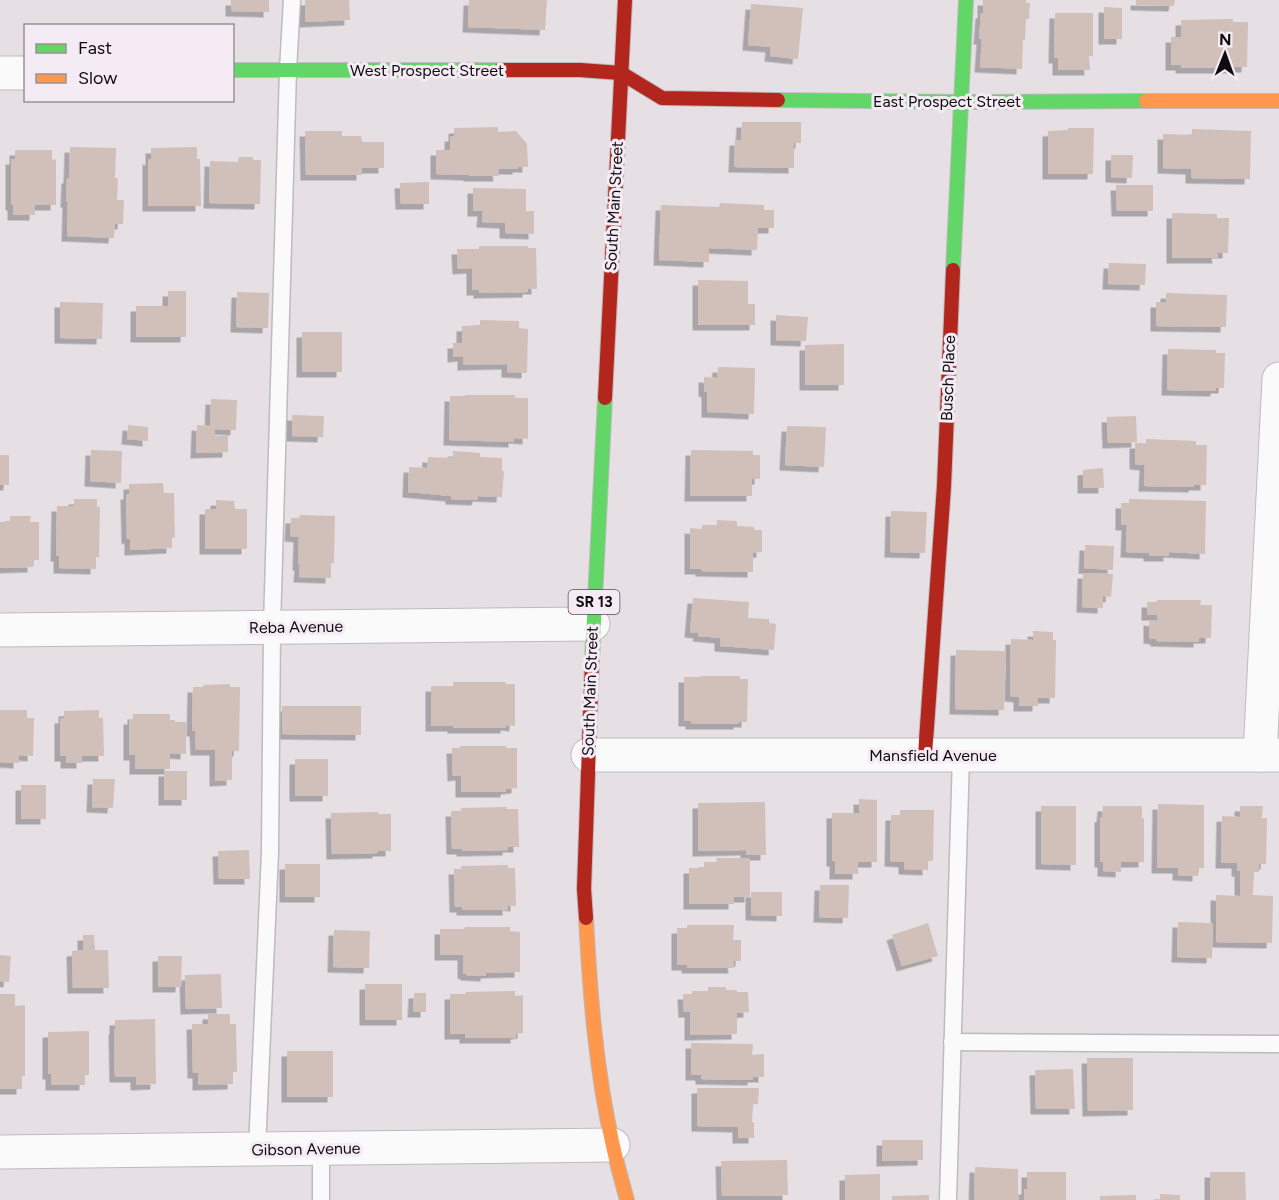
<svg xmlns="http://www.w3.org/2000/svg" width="1279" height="1200" font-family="Figtree,sans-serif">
  <defs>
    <filter id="shadow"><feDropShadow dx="-5.5" dy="5.5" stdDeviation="0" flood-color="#0004"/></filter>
  </defs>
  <rect width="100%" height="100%" fill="#e6e0e5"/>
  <g fill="#d1bfb9" filter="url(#shadow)">
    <path d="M231 0H269V12L231 11Z"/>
    <path d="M305 0H349L350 20 305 22Z"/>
    <path d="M469 0H547L545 30 468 27Z"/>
    <path d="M983 0H1026V3H1030L1029 19H1026L1025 40H1023L1022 69 980 67 982 39H979L981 13H983Z"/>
    <path d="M1136 0H1175L1174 6 1136 5Z"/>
    <path d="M751 4 803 8 798 59 770 56 771 47 748 45Z"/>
    <path d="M1104 7 1122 8V39H1104Z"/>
    <path d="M1055 13H1093V56H1089L1090 70H1058V58H1054Z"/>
    <path d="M1233 19V22H1248L1247 67H1233V68H1181V65H1171V37H1181V20Z"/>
    <path d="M742 122H801V143H794V168L734 167 735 140H741Z"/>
    <path d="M498 127V132L516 131 527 144 528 167H518V169H498L499 176H469V175L436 174V150H450V136H454V128Z"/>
    <path d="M1068 128H1094L1093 174H1048V131L1068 130Z"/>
    <path d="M1192 129 1251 131 1250 179 1191 178V169L1163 168V134L1192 135Z"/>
    <path d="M305 131H342V136H361L362 142H384V168H362V175H306Z"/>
    <path d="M70 147 116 148 115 178H118L117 200H124L123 224H115L114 238 67 236 68 202H66L67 178H69Z"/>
    <path d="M197 147V159H200L201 206H148V159L151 160V148Z"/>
    <path d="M15 150H52V159L56 160V205H35V215H13V205H11V159H15Z"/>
    <path d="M1111 155H1133L1132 178 1111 177Z"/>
    <path d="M239 157H253V160H261L260 204 209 203 210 161 238 162Z"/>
    <path d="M429 182V204H401L400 183Z"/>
    <path d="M1116 185H1153V211H1117Z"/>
    <path d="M473 188 526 189V211H534V234L505 233V223L482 222 483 211H473Z"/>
    <path d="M720 203 764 205V210H774V228H758L757 250 709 248V262L659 260 661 205 719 207Z"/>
    <path d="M1172 213 1217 214V218H1229L1228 253H1217L1218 258H1172Z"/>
    <path d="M479 246H528V248H536L537 289H528V292L479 293V290H472V268L458 269 457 249H479Z"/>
    <path d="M1109 263 1146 264 1145 285 1108 284Z"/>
    <path d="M698 280 748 281V304H755V325H698Z"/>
    <path d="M168 291H186V337H136V306H168Z"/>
    <path d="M237 292 269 293 268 328 236 327Z"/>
    <path d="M1166 293 1227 295 1226 327 1156 326V302H1166Z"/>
    <path d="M60 302 103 303 102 339 60 338Z"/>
    <path d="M776 315 808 317 806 341 776 340Z"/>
    <path d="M480 320 519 321V328L528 329 527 373 507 372V364L463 365V356L453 357V343H462V326L480 325Z"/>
    <rect x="302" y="332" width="40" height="40"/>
    <path d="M844 344V385H805V345Z"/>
    <path d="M1168 349 1216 350V353H1225L1224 388H1216V391L1167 390Z"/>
    <path d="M718 367 755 368 754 414 707 412V392L704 391V377L717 378Z"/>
    <path d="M465 395H515V398H528V439L514 438V442L449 440 450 396H465Z"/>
    <path d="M211 399 237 400 236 430 215 429V436H228V452L196 453 197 425 210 426Z"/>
    <path d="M292 415 324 416 323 437 292 436Z"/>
    <path d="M1136 416 1137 442 1108 443 1107 417Z"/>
    <path d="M128 425 148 427V441L127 439Z"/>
    <path d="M787 426 826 427 824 467 785 465Z"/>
    <path d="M1146 439 1196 441V445H1207L1206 485H1194V487L1144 486 1145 465 1135 464V443H1146Z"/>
    <path d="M91 450 122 451 121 483 90 481Z"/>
    <path d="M691 450 753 451V455H760V479H752V496H690Z"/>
    <path d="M453 451 480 453V457L502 458V471H504L502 497 478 496 477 500 451 499V496L408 492 409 467 427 468 428 457 453 458Z"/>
    <rect x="0" y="455" width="9" height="30"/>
    <path d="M1103 468 1104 488H1083V470Z"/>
    <path d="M163 483 164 493H174L175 537 172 538V548L130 550V538L127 539 126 494H129V484Z"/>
    <path d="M74 499H97V507H100L99 557H96V569L59 568V556H56L57 506H74Z"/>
    <path d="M1129 499 1206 501 1205 554 1169 552V556H1149V553L1126 552 1127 525H1121V503H1129Z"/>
    <path d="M216 500 234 501 235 509H247V549H205V509H216Z"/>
    <path d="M891 511 927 512 925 553 890 552Z"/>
    <path d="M300 515 335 516 334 563H331V578L299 577 300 565H298L299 537 290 536 291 518H299Z"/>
    <path d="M10 516H31L30 522H39V560H33V567L0 568V522H10Z"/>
    <path d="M717 520 737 521V526L754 527V530H762V552L753 553V572L701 571V569H690V528L702 529V525H717Z"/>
    <path d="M1085 545 1114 546 1113 570 1084 568Z"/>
    <path d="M1083 573 1113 574 1111 597 1103 596V608L1082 607Z"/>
    <path d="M693 598 749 602 748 618 769 619V623L776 624 774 650 720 646V638L698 636 699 633 690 632Z"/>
    <path d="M1157 600H1201L1200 605H1212L1211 638H1199V642L1156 641V639L1149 638V620L1157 621V615H1147V602H1157Z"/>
    <path d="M1033 631 1053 632V640H1056L1055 698H1038V706H1019V697L1010 696 1011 639 1033 640Z"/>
    <path d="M956 650 1006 651 1004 710 955 709Z"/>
    <path d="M700 676H740V679H748L747 722H739V724H691V721H684V677H700Z"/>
    <path d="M453 682H505L506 684H515V726L506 725V728H453V726H431V686H453Z"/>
    <path d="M230 684V687H240L239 751H232V780L215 781V750H196L195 731H192L193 687H203V685Z"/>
    <path d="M282 706H361V735L282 734Z"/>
    <path d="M0 710H27V718H34L33 756 19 755V763L0 762Z"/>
    <path d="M99 710V718H103L104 756H82V763H66V756H60V718H64V711Z"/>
    <path d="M133 714H170V720H175V722H186V754L170 753V769H135V755H129V719H133Z"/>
    <path d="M460 746H506V748H517V788L506 789V792H461V775L453 776 452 748H460Z"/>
    <rect x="295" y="759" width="33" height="37"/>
    <rect x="164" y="771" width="23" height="29"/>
    <path d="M93 779H115L113 808 92 807Z"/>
    <rect x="21" y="785" width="25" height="34"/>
    <path d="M859 799 877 800V862H858V874H835V861H832V813H859Z"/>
    <path d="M765 802 766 855H746V850L698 851V803Z"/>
    <path d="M1158 804 1204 805V868H1198V876L1178 875V868H1157Z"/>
    <path d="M1041 806H1076V865L1041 864Z"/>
    <path d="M1103 806H1142V818H1144V862H1121V872L1103 871V862H1100V817H1102Z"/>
    <path d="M1240 806H1263L1262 818H1267L1266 864H1259V872H1254L1253 895 1273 896 1272 943 1216 942V895L1240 896V871H1237V863H1221L1222 816 1240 817Z"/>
    <path d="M507 807 506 809H518L519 847H508V850L462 851V849H452L451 811H461V808Z"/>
    <path d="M900 810H934L933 861H928V870L904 869V862L890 861 891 815H900Z"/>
    <path d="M378 812V814H391V851H378V853L332 854 331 813Z"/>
    <path d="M249 850 250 879H219L218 851Z"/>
    <path d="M716 858H750V897H734V904H689V868H704V862H717Z"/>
    <rect x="285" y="864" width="35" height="33"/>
    <path d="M508 865V868H515L516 906 508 905V910H462V907H455L454 869H461V866Z"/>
    <path d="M820 885H849L848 918 819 917Z"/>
    <path d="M751 892H782V916L751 915Z"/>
    <path d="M1178 922 1213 923 1212 958 1177 957Z"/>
    <path d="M928 923 938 956 902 966 892 935Z"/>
    <path d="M687 925H734L733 940H741V961H733L734 968H687V965H677V928H687Z"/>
    <path d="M465 927H510V931L520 932V972L486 973V976L466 975V974L463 973V955H440V929H464Z"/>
    <path d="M334 930 370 931 369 968 333 967Z"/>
    <path d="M83 935H94L95 950H108L109 988H73L72 951 83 950Z"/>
    <path d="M0 955 11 956 9 982 0 981Z"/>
    <path d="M158 956H182L181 987H158Z"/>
    <path d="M221 974 222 1008 186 1009 185 975Z"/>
    <rect x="365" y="984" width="37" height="36"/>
    <path d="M708 987H726V990H737V992H748L749 1012 737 1013V1034L690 1035V1012H684L683 994H692V991H708Z"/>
    <path d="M515 991V996L523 995V1033L516 1034V1038H465V1034H450V994H465L466 992Z"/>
    <path d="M414 993H426V1012H413Z"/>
    <path d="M0 994H15V1006L25 1005V1076H22V1089H0Z"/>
    <path d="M208 1014H230V1024H236L237 1072H233V1084L198 1085V1073H193L192 1024H208Z"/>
    <path d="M155 1019 156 1084 136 1085V1077H115L114 1029H115V1020Z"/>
    <path d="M89 1031V1075H85V1085H51V1074H48V1032Z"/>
    <path d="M691 1043 753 1044 752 1055 764 1054V1077H753V1080L701 1079V1075H691Z"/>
    <rect x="287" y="1051" width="46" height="46"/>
    <path d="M1087 1058H1133V1110L1088 1111Z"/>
    <path d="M1073 1069 1075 1109H1036L1035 1070Z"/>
    <path d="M697 1088H759L758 1104H753L752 1122H754V1138H738V1127L697 1126Z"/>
    <path d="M882 1140H923V1160L882 1161Z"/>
    <path d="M787 1160 788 1195 722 1196 721 1161Z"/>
    <path d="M975 1167 1018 1169V1200H974Z"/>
    <path d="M1027 1172H1066V1200H1024V1189H1027Z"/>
    <path d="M1210 1172H1245L1246 1200H1210Z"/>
    <path d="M880 1174V1200H845V1175Z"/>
    <path d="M1160 1194 1180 1195V1200H1160Z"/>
    <path d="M929 1195V1200H892V1196Z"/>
    <path d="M1136 1195V1200H1100V1196Z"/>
  </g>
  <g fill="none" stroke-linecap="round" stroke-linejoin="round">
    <g stroke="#bebabd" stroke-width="19">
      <g id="lane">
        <path d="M952 1042 1279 1044"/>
        <path d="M257 1149 270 852 272 627 288 70 292 0"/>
        <path d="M321 1149V1200"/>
        <path d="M948 1200 961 755"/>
      </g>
    </g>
    <g stroke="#bebabd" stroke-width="35">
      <g id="street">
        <path d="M0 73H26"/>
        <path d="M0 630 593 624"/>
        <path d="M588 755H1279"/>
        <path d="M1260 755 1279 379"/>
        <path d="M0 1152 613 1145"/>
      </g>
    </g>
    <g stroke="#bebabd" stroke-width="16">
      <g id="fast">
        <path d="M232 70H500"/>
        <path d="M778 100 962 102 1146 101"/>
        <path d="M953 270 966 0"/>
        <path d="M592 660 605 398"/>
      </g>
    </g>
    <g stroke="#bebabd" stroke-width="16">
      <g id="slow">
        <path d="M1146 101H1279"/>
        <path d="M586 918C590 994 596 1072 613 1146 617 1164 622 1182 627 1200"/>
      </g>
    </g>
    <g stroke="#bebabd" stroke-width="16">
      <g id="jam">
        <path d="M500 70H580L621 73 662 98 778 100"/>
        <path d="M605 398 625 0"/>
        <path d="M925 755 944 486 953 270"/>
        <path d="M586 918 584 889 592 660"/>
      </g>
    </g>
    <use href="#lane" stroke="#fbfafb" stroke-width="16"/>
    <use href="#street" stroke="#fbfafb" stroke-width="33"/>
    <use href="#fast" stroke="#63d668" stroke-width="14"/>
    <use href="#slow" stroke="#ff974d" stroke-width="14"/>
    <use href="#jam" stroke="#b3261e" stroke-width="14"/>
  </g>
  <g text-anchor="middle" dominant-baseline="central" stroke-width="6" stroke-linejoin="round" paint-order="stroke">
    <rect fill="#f5ebf4" stroke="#544f54" stroke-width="1.5" x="568.5" y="590" width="51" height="24" rx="4.5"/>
    <g font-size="15" font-weight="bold" fill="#0f0c0f">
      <text x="594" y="602">SR 13</text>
    </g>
    <g font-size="16" fill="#0f0c0f" stroke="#f5ebf4">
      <text x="427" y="70">West Prospect Street</text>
      <text x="947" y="101">East Prospect Street</text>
      <text transform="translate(614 206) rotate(-87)">South Main Street</text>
      <text transform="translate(948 378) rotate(-88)">Busch Place</text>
      <text transform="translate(296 627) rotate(-1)">Reba Avenue</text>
      <text transform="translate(590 691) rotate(-88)">South Main Street</text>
      <text x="933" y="755">Mansfield Avenue</text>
      <text transform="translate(306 1149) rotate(-1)">Gibson Avenue</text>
    </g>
  </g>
  <rect x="24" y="24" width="210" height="78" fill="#f5ebf4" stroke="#999298" stroke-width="1.5"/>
  <rect x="36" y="44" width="30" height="9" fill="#63d668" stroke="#999298" stroke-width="1.5"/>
  <text x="78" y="54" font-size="18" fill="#0f0c0f">Fast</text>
  <rect x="36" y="74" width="30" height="9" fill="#ff974d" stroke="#999298" stroke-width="1.5"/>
  <text x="78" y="84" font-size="18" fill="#0f0c0f">Slow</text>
  <g transform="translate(1225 54) rotate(1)" stroke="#f5ebf4" stroke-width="4.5" paint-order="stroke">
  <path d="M0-4.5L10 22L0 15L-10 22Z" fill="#0f0c0f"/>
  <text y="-9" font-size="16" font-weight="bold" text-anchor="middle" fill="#0f0c0f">N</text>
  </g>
</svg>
